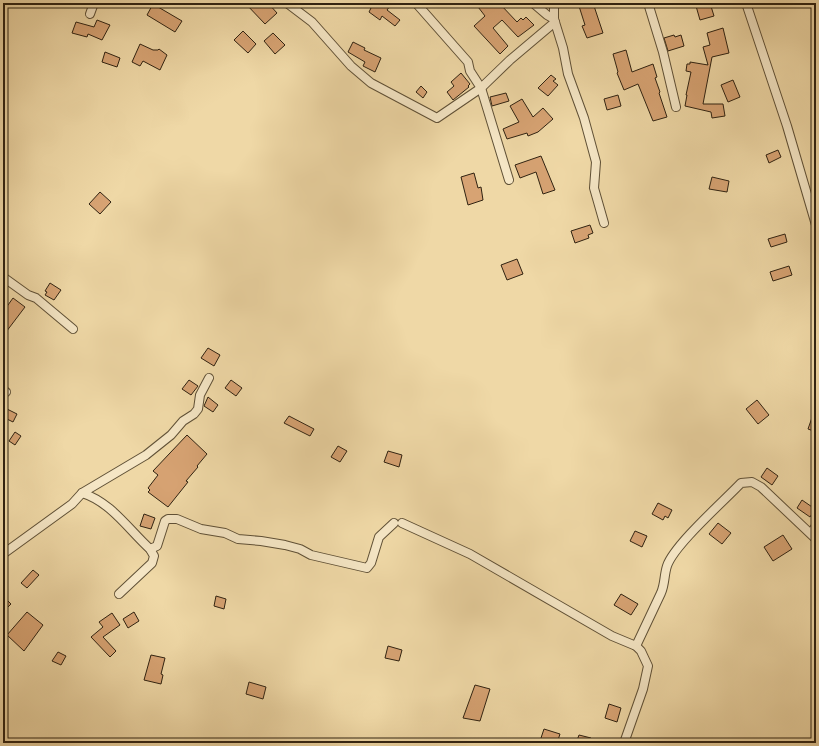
<svg xmlns="http://www.w3.org/2000/svg" width="819" height="746" font-family="'IM FELL DW Pica',serif">
  <rect width="100%" height="100%" fill="#efd8a6"/>
  <filter id="stains"><feTurbulence type="fractalNoise" baseFrequency=".005" numOctaves="4"/><feColorMatrix values="0 0 0 0 .2 0 0 0 0 .09 0 0 0 0 .02 0 0 0 .5 -.17"/></filter>
  <radialGradient id="worn" r=".72"><stop offset=".6" stop-color="#630" stop-opacity="0"/><stop offset="1" stop-color="#630" stop-opacity=".3"/></radialGradient>
  <g fill="#d7a373" stroke="#2f2211">
    <path d="M245 3H268L277 13 265 24Z"/>
    <path d="M365 3H392L387 10 400 20 395 26 382 16 380 20 369 12 371 8Z"/>
    <path d="M475 3H495L498 6 500 4 517 22 521 18 523 20 526 17 534 25 518 37 502 20 493 28 508 46 500 54 474 26 485 16Z"/>
    <path d="M578 3H593L603 33 587 38 582 26 585 25Z"/>
    <path d="M707 3H710L714 16 700 20 696 6Z"/>
    <path d="M153 4 182 21 175 32 147 15Z"/>
    <path d="M97 20 110 25 102 40 88 34 87 37 72 33 76 22 94 27Z"/>
    <path d="M723 28 729 53 712 57 703 104H723L725 116 712 118 711 112 685 106 687 95H686L691 72 686 71 687 64H690V62L708 65 703 47 710 45 707 33Z"/>
    <path d="M243 31 256 44 248 53 234 40Z"/>
    <path d="M273 33 285 45 275 54 264 41Z"/>
    <path d="M674 35 675 37 681 35 684 46 668 51 664 38Z"/>
    <path d="M353 42 365 48 364 50 381 58 375 72 363 66 365 62 348 52Z"/>
    <path d="M140 44 153 50H158L159 49 167 55 160 70 143 61 140 66 132 62Z"/>
    <path d="M626 50 632 72 653 64 657 77 655 78 660 92 659 93 667 117 653 121 638 84 624 90 617 73 618 72 613 54Z"/>
    <path d="M105 52 120 58 117 67 102 62Z"/>
    <path d="M461 73 470 84 468 86 469 87 453 100 447 92 454 86 451 82Z"/>
    <path d="M551 75 556 79 553 81 558 85 548 96 538 88Z"/>
    <path d="M733 80 740 97 728 102 721 85Z"/>
    <path d="M421 86 427 92 423 98 416 92Z"/>
    <path d="M506 93 509 101 492 106 490 97Z"/>
    <path d="M618 95 621 106 607 110 604 99Z"/>
    <path d="M522 99 533 117 543 108 553 119 538 132 528 136 527 133 507 139 503 129 519 122 510 106Z"/>
    <path d="M778 150 781 157 769 163 766 155Z"/>
    <path d="M541 156 555 190 543 194 536 172 520 178 515 165Z"/>
    <path d="M474 173 478 188 481 187 483 200 468 205 461 177Z"/>
    <path d="M712 177 729 181 727 192 709 189Z"/>
    <path d="M100 192 111 202 100 214 89 204Z"/>
    <path d="M590 225 593 233 588 235 589 238 575 243 571 231Z"/>
    <path d="M785 234 787 242 771 247 768 239Z"/>
    <path d="M517 259 523 274 507 280 501 265Z"/>
    <path d="M789 266 792 275 773 281 770 272Z"/>
    <path d="M50 283 61 290 54 300 45 295 47 292 45 291Z"/>
    <path d="M13 298 25 307 3 336V312Z"/>
    <path d="M208 348 220 355 214 366 201 358Z"/>
    <path d="M189 380 198 386 191 395 182 389Z"/>
    <path d="M231 380 242 388 236 396 225 388Z"/>
    <path d="M208 397 218 405 213 412 204 406Z"/>
    <path d="M757 400 769 415 758 424 746 409Z"/>
    <path d="M5 408 17 414 13 422 3 417Z"/>
    <path d="M815 409 816 410V432L808 429Z"/>
    <path d="M289 416 314 429 310 436 284 423Z"/>
    <path d="M15 432 21 436 15 445 9 441Z"/>
    <path d="M187 435 207 454 197 466 198 467 186 481 188 482 168 507 148 492 150 490 148 488 158 475 153 471Z"/>
    <path d="M338 446 347 451 340 462 331 457Z"/>
    <path d="M388 451 402 455 399 467 384 462Z"/>
    <path d="M767 468 778 476 772 485 761 477Z"/>
    <path d="M802 500 815 509 810 517 797 508Z"/>
    <path d="M658 503 672 510 668 518 665 516 663 520 652 514Z"/>
    <path d="M144 514 155 518 151 529 140 526Z"/>
    <path d="M718 523 731 533 722 544 709 534Z"/>
    <path d="M635 531 647 536 642 547 630 541Z"/>
    <path d="M783 535 792 549 773 561 764 547Z"/>
    <path d="M33 570 39 575 27 588 21 583Z"/>
    <path d="M621 594 638 604 631 615 614 605Z"/>
    <path d="M3 596 11 604 3 612Z"/>
    <path d="M216 596 226 599 224 609 214 606Z"/>
    <path d="M27 612 43 625 24 651 7 635Z"/>
    <path d="M134 612 139 621 128 628 123 619Z"/>
    <path d="M112 613 120 625 103 637 116 651 110 657 91 637 103 627 99 622Z"/>
    <path d="M388 646 402 650 399 661 385 658Z"/>
    <path d="M58 652 66 656 61 665 52 661Z"/>
    <path d="M151 655 165 658 161 674 163 675 161 684 144 680Z"/>
    <path d="M249 682 266 687 263 699 246 694Z"/>
    <path d="M475 685 490 689 480 721 463 718Z"/>
    <path d="M609 704 621 708 617 722 605 718Z"/>
    <path d="M544 729 560 734 557 743 540 741Z"/>
    <path d="M579 735 591 738 589 743H576Z"/>
  </g>
  <g fill="none" stroke-linecap="round" stroke-linejoin="round">
    <g stroke="#5f5036" stroke-width="10">
      <g id="street">
        <path d="M287 3 312 22 351 66 371 83 437 118 481 88 510 60 555 22"/>
        <path d="M416 3 468 62 470 71 481 88 509 180"/>
        <path d="M533 3 547 15 554 19"/>
        <path d="M554 3V19L563 48 568 74 584 118 596 162 594 188 604 223"/>
        <path d="M648 3 663 52 676 107"/>
        <path d="M746 3 787 126 816 225"/>
        <path d="M90 14 94 3"/>
        <path d="M3 277 28 295 36 298 73 329"/>
        <path d="M3 390 6 392"/>
        <path d="M82 493C111 502 129 530 150 549L154 556 152 563 119 594"/>
        <path d="M402 523 470 554 612 636 636 646 641 651 648 666 643 689 624 743"/>
        <path d="M811 533 816 526"/>
        <path d="M150 549 157 546 165 521 168 519H177L201 529 225 533 238 539 261 541 285 545 300 549 311 555 367 568 371 563 379 537 394 523"/>
        <path d="M3 554 72 504 82 493 146 455 171 435 183 421 194 414 198 409 200 395 209 378"/>
        <path d="M636 646 661 593C665 584 664 575 667 566 674 545 724 501 741 483L752 482 761 487 816 539"/>
      </g>
    </g>
    <use href="#street" stroke="#f5e6c5" stroke-width="8"/>
  </g>
  <rect width="819" height="746" fill="none" stroke="#efd8a6" stroke-width="16"/>
  <rect x="4" y="4" width="811" height="738" fill="none" stroke="#2f2211" stroke-width="2"/>
  <rect x="8" y="8" width="803" height="730" fill="none" stroke="#2f2211"/>
  <rect width="100%" height="100%" filter="url(#stains)"/>
  <rect width="100%" height="100%" fill="url(#worn)"/>
</svg>
